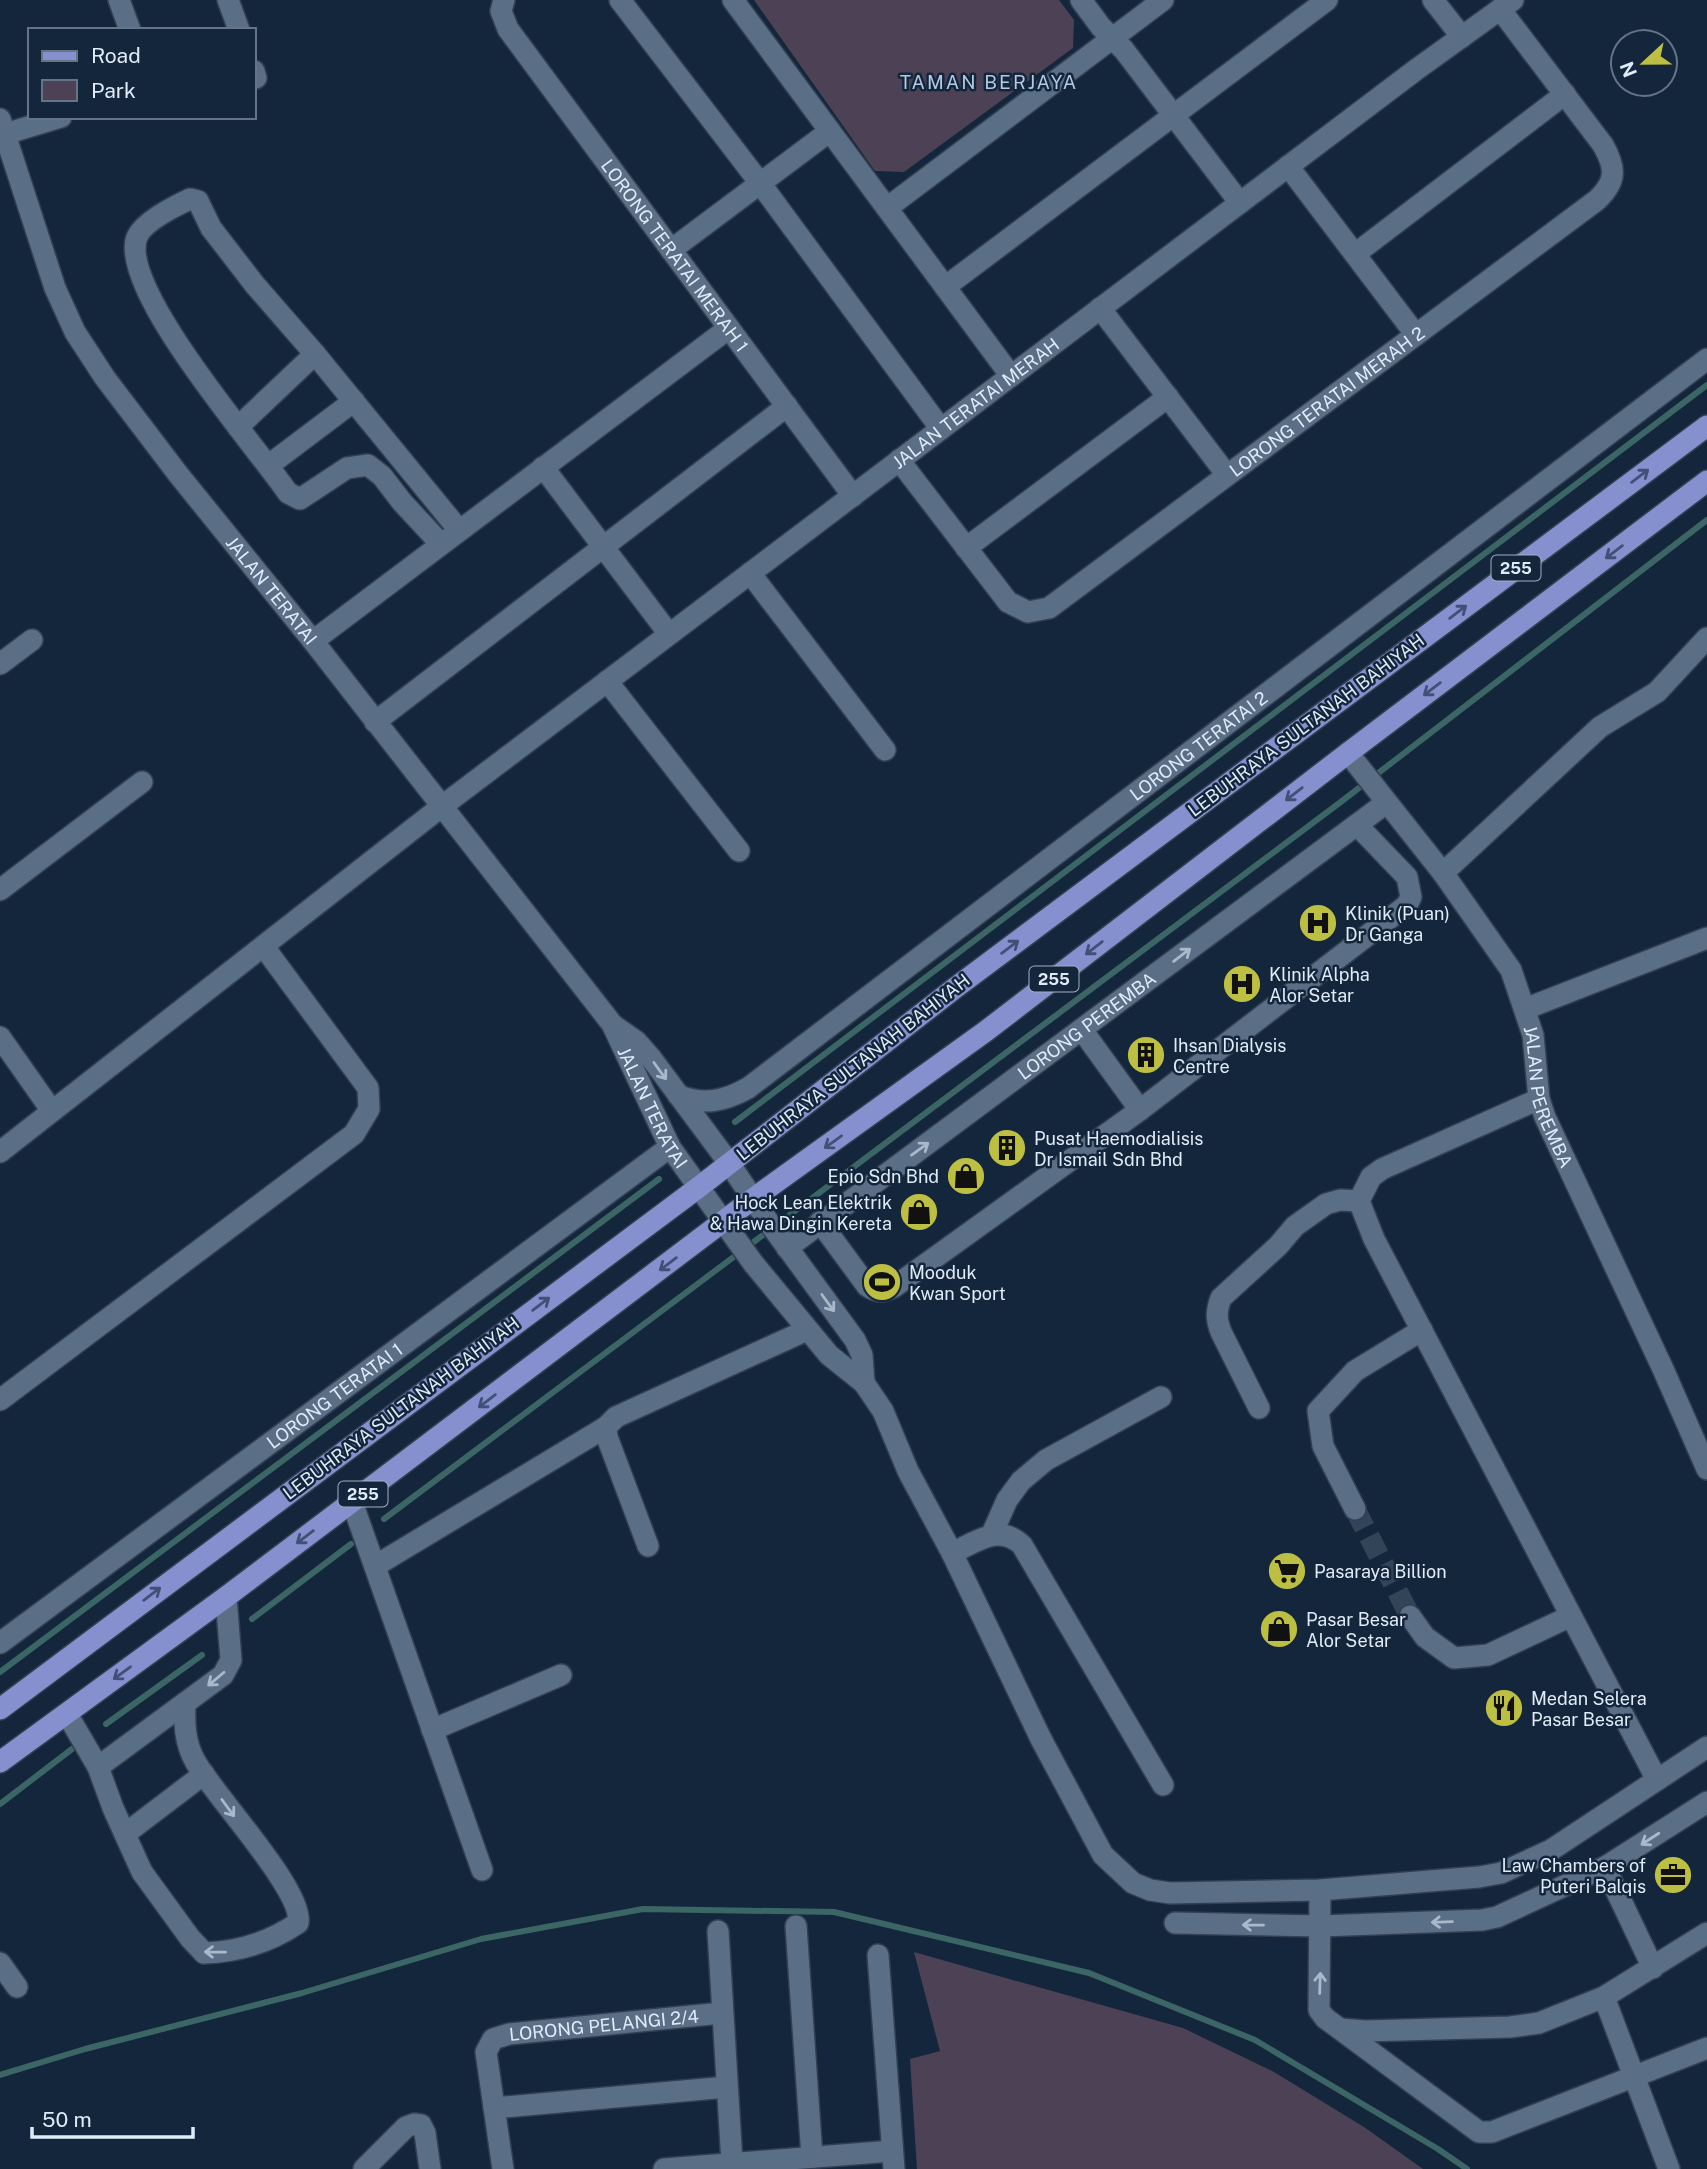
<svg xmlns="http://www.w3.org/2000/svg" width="1707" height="2169" font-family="'Public Sans',sans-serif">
  <rect width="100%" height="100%" fill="#14263b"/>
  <g fill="#4d4156">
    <path d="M754 0H1059L1074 20 1073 48 904 172 875 171Z"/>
    <path d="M914 1952 1183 2028 1274 2072 1364 2127 1423 2169H917L910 2059 940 2051Z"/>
  </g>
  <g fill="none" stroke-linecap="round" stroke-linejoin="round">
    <g stroke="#3c6565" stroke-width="6">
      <path d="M735 1122 1707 385"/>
      <path d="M384 1519 1342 801 1707 520"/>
      <path d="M252 1619 351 1544"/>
      <path d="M0 1672 659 1179"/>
      <path d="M106 1724 202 1655"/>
      <path d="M0 1804 72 1749"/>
      <path d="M0 2075 85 2049 302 1993 481 1939 643 1909 834 1912 1089 1973 1255 2040 1438 2149 1467 2169"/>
    </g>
    <path stroke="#324457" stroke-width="21" stroke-dasharray="21 10" stroke-linecap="butt" d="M1355 1509 1410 1616"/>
    <g stroke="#323f50" stroke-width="24">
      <g id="minor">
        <path d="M119 0 130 30"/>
        <path d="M228 0 239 30"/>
        <path id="s1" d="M504 0 501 11 508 29 853 496"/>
        <path d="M620 0 760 183 941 429"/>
        <path d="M733 0 1011 376"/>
        <path d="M1081 0 1101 27 1124 50 1240 203"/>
        <path d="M1433 0 1462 37"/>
        <path d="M254 71 256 78"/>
        <path id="s2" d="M0 119 55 288 75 332 105 378 178 474 313 641 612 1024 670 1147 753 1263 829 1355 864 1383 883 1411 908 1471 952 1553 1041 1739 1103 1855 1133 1883 1150 1890 1170 1893 1320 1890 1479 1877 1501 1873 1551 1850 1707 1747"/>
        <path d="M5 134 61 117"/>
        <path d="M1288 166 1416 335"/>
        <path d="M887 208 1163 0"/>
        <path d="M671 250 830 131"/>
        <path d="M1355 254 1565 94"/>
        <path d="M945 287 1327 0"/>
        <path d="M1100 308 1227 475"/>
        <path d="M238 427 315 354"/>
        <path id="s3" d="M899 460 1008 602 1028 612 1049 608 1597 200C1617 181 1616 168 1603 145L1500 9"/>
        <path d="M269 465 354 401"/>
        <path d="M543 467 669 634"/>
        <path d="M441 544 402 502 382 476 368 465 347 468 300 499 288 493C255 445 123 294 136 240 140 223 175 206 190 199L198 201 211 228 255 285 315 354 459 530"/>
        <path d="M966 548 1168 397"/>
        <path d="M750 573 885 750"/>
        <path d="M313 641 729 328"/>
        <path d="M0 664 32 640"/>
        <path d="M607 681 739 851"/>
        <path d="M375 722 787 406"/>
        <path id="s4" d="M1348 753 1443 873 1511 970 1533 1035 1539 1099 1545 1117 1663 1369 1707 1469"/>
        <path d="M1443 873 1600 727 1657 692 1707 638"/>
        <path d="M0 890 142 782"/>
        <path d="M1525 1009 1707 938"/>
        <path d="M613 1025 636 1041 651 1058 729 1163 765 1217 855 1340 862 1355 864 1383"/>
        <path d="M1082 1030 1140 1110"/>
        <path d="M0 1037 52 1111"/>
        <path id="s5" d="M678 1095C703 1106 725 1101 748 1088L1707 359"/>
        <path d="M1539 1099 1382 1169 1371 1177 1359 1201 1374 1239 1657 1780"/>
        <path id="s6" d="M0 1152 441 807 1417 69 1513 0"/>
        <path d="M820 1222 867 1286C877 1293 883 1292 894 1287L1140 1110 1407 905 1411 897 1407 877 1357 825"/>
        <path id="s7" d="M787 1248 1386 803"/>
        <path d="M0 1400 354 1134 369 1109 368 1088 264 947"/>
        <path d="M1259 1408 1221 1332C1216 1319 1216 1311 1221 1298L1278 1246 1295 1226 1326 1204 1340 1200 1359 1201"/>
        <path d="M352 1502 482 1870"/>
        <path d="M1355 1509 1323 1446 1318 1411 1355 1371 1422 1330"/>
        <path d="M992 1534 1007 1500 1021 1481 1046 1460 1161 1397"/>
        <path d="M648 1546 607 1437 606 1427 616 1417 807 1330"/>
        <path d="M952 1553C976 1542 999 1523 1022 1545L1163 1785"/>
        <path d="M375 1566 606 1427"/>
        <path d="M1410 1616 1425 1637 1454 1658 1488 1655 1571 1616"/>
        <path id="s8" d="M0 1643 670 1147"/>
        <path d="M67 1714 98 1767 113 1808 142 1872 190 1938 204 1953C238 1952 270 1942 298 1923 305 1892 213 1794 195 1761 185 1743 184 1724 185 1703"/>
        <path d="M432 1730 561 1675"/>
        <path d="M98 1767 223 1675 231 1660 226 1597"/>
        <path d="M125 1834 204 1774"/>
        <path d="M1605 1867 1653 1968"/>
        <path d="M1320 1890 1319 2010 1325 2018 1479 2132H1492L1707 2048"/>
        <path d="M1175 1923 1321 1926 1482 1920 1497 1917 1605 1867 1707 1802"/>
        <path d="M796 1926 812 2157"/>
        <path d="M718 1931 732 2163"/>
        <path d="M878 1955 894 2169"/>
        <path d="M0 1963 17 1987"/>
        <path d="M1604 1997 1669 2169"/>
        <path d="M1341 2029 1365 2031 1510 2027 1539 2023 1604 1997 1707 1933"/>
        <path d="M494 2108 727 2087"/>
        <path d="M364 2169 406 2127 414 2124 421 2125 425 2133 430 2169"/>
        <path id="s9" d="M503 2169 486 2052 493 2039 509 2034 722 2013"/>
        <path d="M664 2169 892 2151"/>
      </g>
    </g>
    <g stroke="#323f50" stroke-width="24">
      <g id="major">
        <path d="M0 1709 699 1187 955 988 1707 426"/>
        <path d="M0 1762 226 1597 754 1198 986 1031 1348 753 1707 481"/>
      </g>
    </g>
    <use href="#minor" stroke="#5a6e86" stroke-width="21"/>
    <use href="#major" stroke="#8590ce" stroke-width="21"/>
  </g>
  <defs><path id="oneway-shaft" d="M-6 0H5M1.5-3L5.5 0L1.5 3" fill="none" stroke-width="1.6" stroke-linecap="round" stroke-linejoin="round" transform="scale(1.75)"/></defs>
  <g stroke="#415076">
    <use href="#oneway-shaft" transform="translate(1640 476) rotate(-37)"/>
    <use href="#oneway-shaft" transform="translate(1614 552) rotate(143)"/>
    <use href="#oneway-shaft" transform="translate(1458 612) rotate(-37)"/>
    <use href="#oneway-shaft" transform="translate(1432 689) rotate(143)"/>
    <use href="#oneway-shaft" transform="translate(1294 794) rotate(142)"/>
    <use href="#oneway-shaft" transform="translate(1010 947) rotate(-37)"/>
    <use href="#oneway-shaft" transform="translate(1094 948) rotate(142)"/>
    <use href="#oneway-shaft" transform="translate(833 1142) rotate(144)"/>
    <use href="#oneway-shaft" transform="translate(668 1264) rotate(143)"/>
    <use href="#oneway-shaft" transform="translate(541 1304) rotate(-37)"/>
    <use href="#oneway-shaft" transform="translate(487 1401) rotate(143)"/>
    <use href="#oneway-shaft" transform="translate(305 1537) rotate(143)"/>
    <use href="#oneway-shaft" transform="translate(152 1594) rotate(-37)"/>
    <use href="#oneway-shaft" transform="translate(122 1673) rotate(144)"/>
  </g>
  <g stroke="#aab9ca">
    <use href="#oneway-shaft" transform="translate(1182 955) rotate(-37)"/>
    <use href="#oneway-shaft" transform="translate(660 1071) rotate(54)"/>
    <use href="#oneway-shaft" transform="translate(920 1149) rotate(-36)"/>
    <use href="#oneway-shaft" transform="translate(828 1303) rotate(54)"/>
    <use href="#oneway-shaft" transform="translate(216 1679) rotate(140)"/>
    <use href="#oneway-shaft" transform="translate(228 1808) rotate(54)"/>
    <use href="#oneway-shaft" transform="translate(1650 1839) rotate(147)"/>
    <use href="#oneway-shaft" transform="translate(1442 1922) rotate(178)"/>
    <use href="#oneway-shaft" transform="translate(1253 1925) rotate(-179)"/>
    <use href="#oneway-shaft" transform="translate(215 1952) rotate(-179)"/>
    <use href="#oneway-shaft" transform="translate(1320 1983) rotate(-88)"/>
  </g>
  <defs>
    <g id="hospital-disc" transform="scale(2.0125)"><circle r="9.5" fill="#bdbf43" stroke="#14263b"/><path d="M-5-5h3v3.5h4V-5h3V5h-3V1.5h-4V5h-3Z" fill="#111"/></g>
    <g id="building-disc" transform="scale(2.0125)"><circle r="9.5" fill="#bdbf43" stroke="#14263b"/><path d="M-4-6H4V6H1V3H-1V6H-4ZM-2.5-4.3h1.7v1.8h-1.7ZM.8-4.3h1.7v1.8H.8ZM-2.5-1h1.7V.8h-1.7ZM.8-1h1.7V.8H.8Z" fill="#111"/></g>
    <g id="shop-disc" transform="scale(2.0125)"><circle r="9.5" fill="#bdbf43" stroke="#14263b"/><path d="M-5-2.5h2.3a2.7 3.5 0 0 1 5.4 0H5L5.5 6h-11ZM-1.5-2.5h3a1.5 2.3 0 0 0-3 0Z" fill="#111"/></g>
    <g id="stadium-disc" transform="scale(2.0125)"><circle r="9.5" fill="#bdbf43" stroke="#14263b"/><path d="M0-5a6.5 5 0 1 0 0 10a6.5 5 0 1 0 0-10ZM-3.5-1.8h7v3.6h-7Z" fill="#111"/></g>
    <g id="supermarket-disc" transform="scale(2.0125)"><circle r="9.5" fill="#bdbf43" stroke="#14263b"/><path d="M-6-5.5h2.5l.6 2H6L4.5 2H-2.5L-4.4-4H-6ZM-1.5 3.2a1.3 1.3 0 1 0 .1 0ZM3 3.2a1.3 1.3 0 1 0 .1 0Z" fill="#111"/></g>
    <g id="restaurant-disc" transform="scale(2.0125)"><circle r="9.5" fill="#bdbf43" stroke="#14263b"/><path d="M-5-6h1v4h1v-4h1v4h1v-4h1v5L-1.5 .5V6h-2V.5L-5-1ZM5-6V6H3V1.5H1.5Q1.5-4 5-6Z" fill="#111"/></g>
    <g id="office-disc" transform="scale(2.0125)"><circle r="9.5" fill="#bdbf43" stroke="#14263b"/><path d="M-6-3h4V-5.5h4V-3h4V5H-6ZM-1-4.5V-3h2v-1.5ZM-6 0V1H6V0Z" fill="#111"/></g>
  </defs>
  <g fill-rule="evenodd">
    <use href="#hospital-disc" x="1318" y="923"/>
    <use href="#hospital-disc" x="1242" y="984"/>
    <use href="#building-disc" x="1146" y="1055"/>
    <use href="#building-disc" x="1007" y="1148"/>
    <use href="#shop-disc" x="966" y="1176"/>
    <use href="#shop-disc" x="919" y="1212"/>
    <use href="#stadium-disc" x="882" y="1282"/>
    <use href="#supermarket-disc" x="1287" y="1571"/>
    <use href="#shop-disc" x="1279" y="1629"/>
    <use href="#restaurant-disc" x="1504" y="1708"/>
    <use href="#office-disc" x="1673" y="1875"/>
  </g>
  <g text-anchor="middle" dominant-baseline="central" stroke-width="5" stroke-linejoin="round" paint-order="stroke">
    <g fill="#14263b" stroke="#a2b0bf" stroke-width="2">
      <rect x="1491.5" y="555.5" width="49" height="25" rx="5"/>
      <rect x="1029.5" y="966.5" width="49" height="25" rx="5"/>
      <rect x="338.5" y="1481.5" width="49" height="25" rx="5"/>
    </g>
    <g font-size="16" font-weight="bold" fill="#dfebf8">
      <text x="1516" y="568">255</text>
      <text x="1054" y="979">255</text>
      <text x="363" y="1494">255</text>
    </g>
    <g font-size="18" fill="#dfebf8" stroke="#14263b">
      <text stroke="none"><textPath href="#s1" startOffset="312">LORONG TERATAI MERAH 1</textPath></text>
      <text stroke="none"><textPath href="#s3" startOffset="569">LORONG TERATAI MERAH 2</textPath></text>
      <text stroke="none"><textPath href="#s6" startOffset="1230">JALAN TERATAI MERAH</textPath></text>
      <text stroke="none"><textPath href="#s2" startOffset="551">JALAN TERATAI</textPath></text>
      <text transform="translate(1306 725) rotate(-37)">LEBUHRAYA SULTANAH BAHIYAH</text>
      <text stroke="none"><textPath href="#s5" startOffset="639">LORONG TERATAI 2</textPath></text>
      <text stroke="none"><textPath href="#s7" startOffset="373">LORONG PEREMBA</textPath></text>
      <text transform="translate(853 1067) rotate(-38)">LEBUHRAYA SULTANAH BAHIYAH</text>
      <text stroke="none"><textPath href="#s4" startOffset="404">JALAN PEREMBA</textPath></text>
      <text stroke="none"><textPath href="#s2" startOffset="1195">JALAN TERATAI</textPath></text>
      <text stroke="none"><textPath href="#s8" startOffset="416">LORONG TERATAI 1</textPath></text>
      <text transform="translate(401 1408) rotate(-37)">LEBUHRAYA SULTANAH BAHIYAH</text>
      <text stroke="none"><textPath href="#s9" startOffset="245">LORONG PELANGI 2/4</textPath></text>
    </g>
    <g font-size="18" fill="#dfebf8" stroke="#14263b" text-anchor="start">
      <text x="1345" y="913">Klinik (Puan)<tspan x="1345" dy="21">Dr Ganga</tspan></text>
      <text x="1269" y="974">Klinik Alpha<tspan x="1269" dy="21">Alor Setar</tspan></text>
      <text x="1173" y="1045">Ihsan Dialysis<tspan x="1173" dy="21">Centre</tspan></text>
      <text x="1034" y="1138">Pusat Haemodialisis<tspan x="1034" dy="21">Dr Ismail Sdn Bhd</tspan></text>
      <text x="939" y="1176" text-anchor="end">Epio Sdn Bhd</text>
      <text x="892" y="1202" text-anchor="end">Hock Lean Elektrik<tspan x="892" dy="21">&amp; Hawa Dingin Kereta</tspan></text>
      <text x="909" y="1272">Mooduk<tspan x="909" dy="21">Kwan Sport</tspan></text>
      <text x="1314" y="1571">Pasaraya Billion</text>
      <text x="1306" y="1619">Pasar Besar<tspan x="1306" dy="21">Alor Setar</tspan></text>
      <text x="1531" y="1698">Medan Selera<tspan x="1531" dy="21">Pasar Besar</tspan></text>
      <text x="1646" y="1865" text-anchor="end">Law Chambers of<tspan x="1646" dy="21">Puteri Balqis</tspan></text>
    </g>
    <g font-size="19" letter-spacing="2" fill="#b3cae4" stroke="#14263b">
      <text x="989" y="82">TAMAN BERJAYA</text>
    </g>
  </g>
  <rect x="28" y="28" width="228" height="91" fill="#14263b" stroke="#657587" stroke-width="2"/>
  <rect x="42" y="51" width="35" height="10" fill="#8590ce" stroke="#657587" stroke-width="2"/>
  <text x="91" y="63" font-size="21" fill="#dfebf8">Road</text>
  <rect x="42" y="80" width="35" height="21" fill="#4d4156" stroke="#657587" stroke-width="2"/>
  <text x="91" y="98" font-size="21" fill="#dfebf8">Park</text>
  <g transform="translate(1644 63) rotate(248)"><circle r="33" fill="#14263b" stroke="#657587" stroke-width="2"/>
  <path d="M0-5L12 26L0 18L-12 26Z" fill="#bdbf43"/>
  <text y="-10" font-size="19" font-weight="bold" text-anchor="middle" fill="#dfebf8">N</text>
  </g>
  <path d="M32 2127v10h161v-10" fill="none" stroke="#dfebf8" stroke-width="3.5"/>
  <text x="42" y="2127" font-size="21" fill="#dfebf8" stroke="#14263b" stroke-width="5" paint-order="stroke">50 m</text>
</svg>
